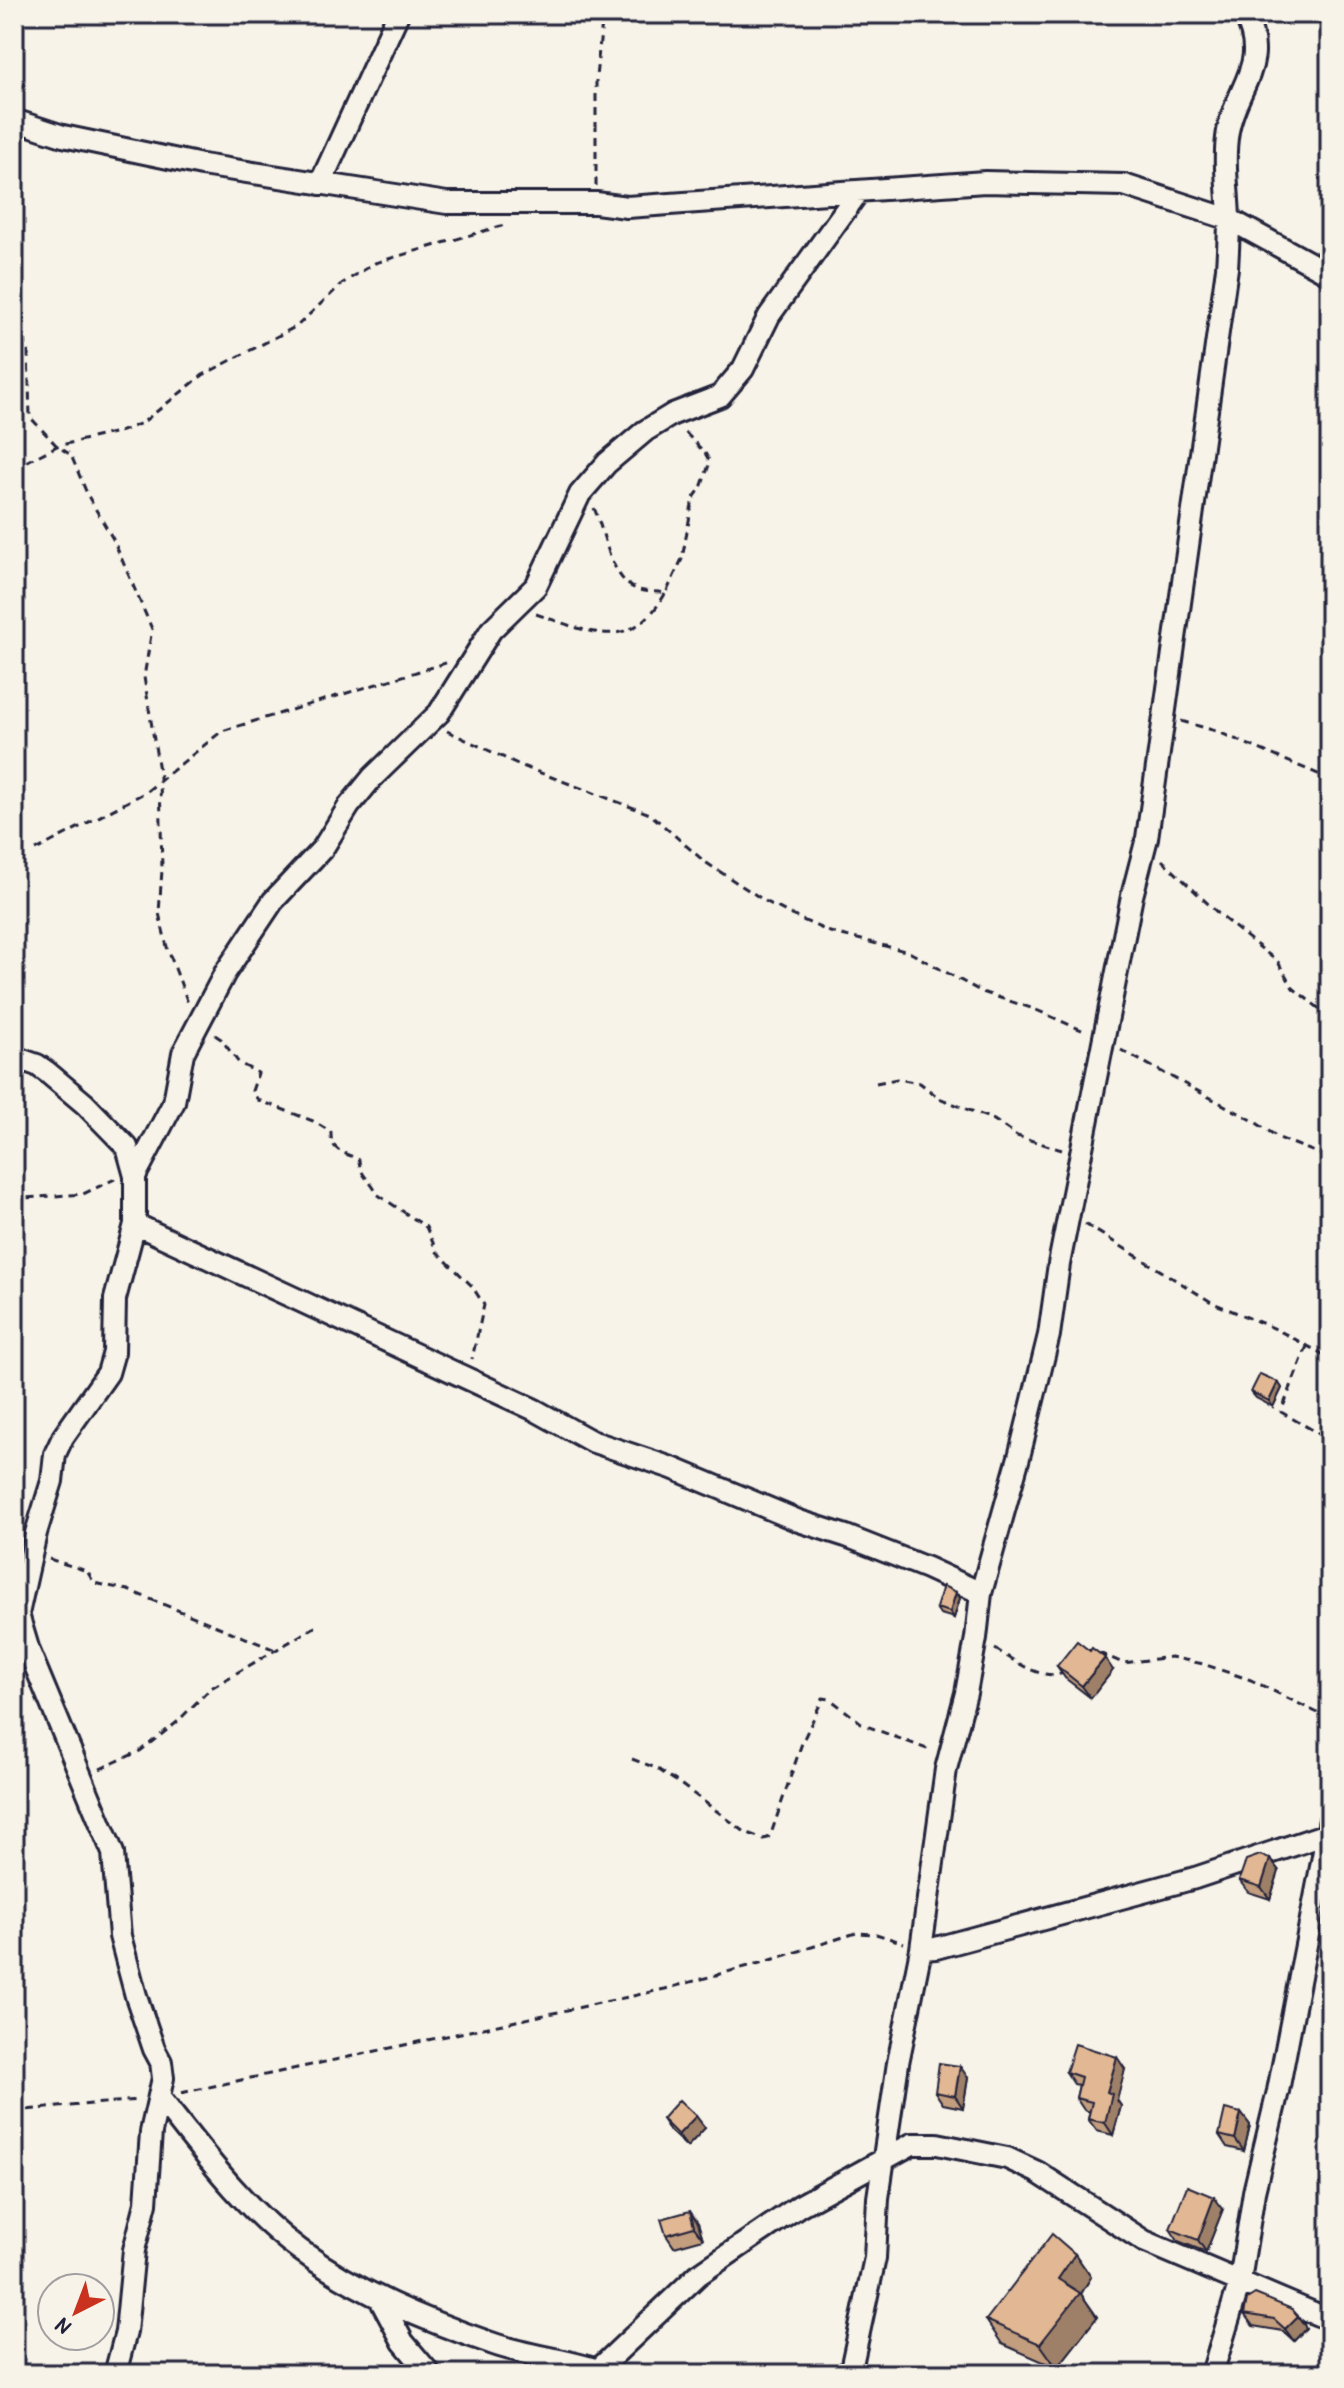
<svg xmlns="http://www.w3.org/2000/svg" width="1344" height="2388" font-family="'Patrick Hand',sans-serif">
<style>
.lines{fill:none;stroke-linecap:round;stroke-linejoin:round}
.minor-casing{stroke:#22223b;stroke-width:26}
.path{stroke:#22223b;stroke-width:3;stroke-dasharray:8 6;stroke-linecap:butt}
.minor{stroke:#f7f3e8;stroke-width:20}
.wall{fill:#c29d7e;stroke:#22223b;stroke-width:2}
.shaded-wall{fill:#9e8067;stroke:#22223b;stroke-width:2}
.building{fill:#e2b793;stroke:#22223b;stroke-width:2}
</style>
<rect width="100%" height="100%" fill="#f7f3e8"/>
<filter id="ink" filterUnits="userSpaceOnUse"><feTurbulence type="fractalNoise" baseFrequency=".0125" numOctaves="2"/><feDisplacementMap in="SourceGraphic" scale="16" xChannelSelector="R" yChannelSelector="G"/><feConvolveMatrix kernelMatrix="1 2 1 2 8 2 1 2 1" color-interpolation-filters="sRGB"/></filter>
<g filter="url(#ink)">
<g class="lines">
<defs>
<path id="minor" d="M14 120 63 136 202 165 447 203H596L627 207 985 182 1124 185 1229 219 1330 274
M320 184 398 14
M14 1057 37 1065 47 1072 85 1104 127 1147 135 1176
M135 1224 535 1410 591 1441 672 1468 799 1521 846 1536 927 1568 981 1593
M14 1601 29 1651 113 1853 120 1936 136 1996 154 2049 161 2062 163 2078 151 2132 146 2203 134 2250 126 2332 115 2374
M18 1614 36 1533 52 1481 55 1454 63 1437 108 1373 114 1352 115 1299 135 1224V1176L174 1102 183 1053 225 973 273 901 323 848 349 806 372 778 439 713 491 630 536 586 580 494 607 463 645 431 673 414 720 396 743 369 769 316 859 191
M921 1949 936 1948 1195 1878 1327 1834
M160 2098C202 2151 244 2209 300 2250 357 2292 424 2320 491 2343 529 2357 571 2359 609 2374
M380 2299 403 2342 430 2374
M598 2370 698 2275 799 2206 912 2144H937L1007 2158 1037 2172 1144 2241 1330 2320
M850 2374 875 2258 878 2198 898 2063 921 1949 946 1769 966 1693 976 1638 981 1593 1019 1457 1049 1335 1059 1264 1132 896 1147 838 1227 268C1228 252 1229 235 1229 218 1228 189 1223 160 1228 131 1236 86 1271 64 1244 14
M1212 2374 1240 2281 1254 2192 1278 2091 1330 1820"/>
</defs>
<use href="#minor" class="minor-casing"/>
<path class="path" d="M596 186V77L603 14
M14 311 28 351 30 417 57 446 71 455 88 496 113 539 152 629 144 677 160 777 162 870 159 913 167 947 188 1003
M14 468 57 446 122 431 142 423 203 375 297 326 343 283 375 263 508 224
M594 508C604 530 610 577 634 588 643 593 656 591 666 593L682 559 693 499 701 488 710 462 705 453 682 429
M536 614C590 632 630 654 665 594
M1181 721 1216 731 1330 779
M447 731 522 766 650 814 705 862 765 901 798 918 830 932 909 952 982 992 1034 1009 1086 1032
M36 850 146 792 222 731 449 662
M1162 860 1222 917 1278 962 1293 988 1330 1017
M215 1035 221 1039 239 1063 258 1073 252 1091 258 1100 313 1121 331 1132C330 1153 346 1152 359 1160 360 1177 371 1180 377 1194L426 1227 437 1252 472 1286 484 1305 472 1359
M1121 1050 1252 1120 1279 1138 1330 1158
M876 1083 897 1079 920 1083 939 1098 994 1120 1017 1136 1062 1150
M14 1195 25 1198 83 1194 115 1179
M1085 1224 1213 1303 1276 1329 1330 1358
M1307 1346 1281 1412 1330 1440
M14 1510 20 1520
M49 1559 87 1571 94 1583 128 1590 278 1651
M995 1649C1016 1661 1040 1681 1064 1673
M1086 1651 1092 1650 1123 1663 1171 1657 1203 1664 1251 1680 1330 1719
M14 1709 17 1677
M632 1759 656 1768 679 1783 745 1832 763 1839 768 1838 772 1831 802 1743 823 1698 830 1699 864 1725 932 1751
M100 1769 140 1751 176 1723 211 1688 320 1624
M181 2093 665 1989 771 1960 856 1933 876 1934 904 1943
M14 2111 138 2100"/>
<use href="#minor" class="minor"/>
</g>
<path class="wall" d="M1278 1382 1282 1388 1273 1407 1256 1398 1251 1392Z
M960 1598 954 1618 940 1614 936 1608Z
M1057 1666 1113 1670 1091 1698 1065 1678Z
M1270 1859 1279 1871 1270 1899 1248 1892 1239 1880Z
M1125 2069 1117 2100 1121 2106 1113 2135 1097 2131 1088 2119 1090 2112 1084 2110 1076 2098 1079 2085 1074 2084 1066 2072Z
M968 2078 963 2108 943 2104 935 2092Z
M1241 2113 1250 2125 1244 2151 1227 2147 1219 2135Z
M696 2116 705 2128 687 2147 670 2131 662 2119Z
M1223 2209 1206 2252 1178 2241 1170 2229Z
M698 2223 703 2239 674 2247 666 2235Z
M1075 2254 1091 2277 1081 2294 1097 2317 1057 2368 1002 2344 986 2320Z
M1244 2314 1298 2316 1306 2328 1294 2341 1283 2331 1253 2326Z"/>
<path class="shaded-wall" d="M1278 1382 1282 1388 1273 1407 1269 1401Z
M956 1592 960 1598 954 1618 950 1612Z
M1105 1658 1113 1670 1091 1698 1082 1686Z
M1270 1859 1279 1871 1270 1899 1261 1887Z
M1117 2057 1125 2069 1117 2100 1121 2106 1113 2135 1105 2123 1107 2092Z
M960 2066 968 2078 963 2108 955 2096Z
M1241 2113 1250 2125 1244 2151 1235 2139Z
M696 2116 705 2128 687 2147 678 2135Z
M1214 2197 1223 2209 1206 2252 1198 2240Z
M690 2211 698 2223 703 2239 694 2227Z
M1075 2254 1091 2277 1081 2294 1097 2317 1057 2368 1040 2344 1058 2279Z
M1298 2316 1306 2328 1294 2341 1285 2329Z"/>
<path class="building" d="M1260 1374 1278 1382 1269 1401 1251 1392Z
M943 1586 956 1592 950 1612 936 1608Z
M1077 1641 1090 1651 1092 1648 1105 1658 1082 1686 1057 1666Z
M1260 1855 1270 1859 1261 1887 1239 1880 1246 1860Z
M1075 2044 1117 2057 1107 2092 1112 2094 1105 2123 1088 2119 1092 2102 1076 2098 1081 2077 1066 2072Z
M939 2063 960 2066 955 2096 935 2092Z
M679 2100 696 2116 678 2135 662 2119Z
M1225 2109 1241 2113 1235 2139 1219 2135Z
M1187 2186 1214 2197 1198 2240 1170 2229Z
M690 2211 694 2227 666 2235 661 2219Z
M1052 2234 1075 2254 1058 2279 1080 2293 1040 2344 986 2320Z
M1255 2294 1292 2309 1298 2316 1285 2329 1274 2319 1244 2314 1247 2299Z"/>
</g>
<rect width="1344" height="2388" fill="none" stroke="#f7f3e8" stroke-width="48"/>
<rect x="24" y="24" width="1296" height="2340" fill="none" stroke="#22223b" stroke-width="3" filter="url(#ink)"/>
<g transform="translate(76 2312) rotate(222)"><circle r="38" fill="#f7f3e8" stroke="#a29fa3" stroke-width="2"/>
<path d="M0-6L14 30L0 20L-14 30Z" fill="#c8321e"/>
<text y="-12" font-size="22" font-weight="bold" text-anchor="middle" fill="#22223b">N</text>
</g>
</svg>
